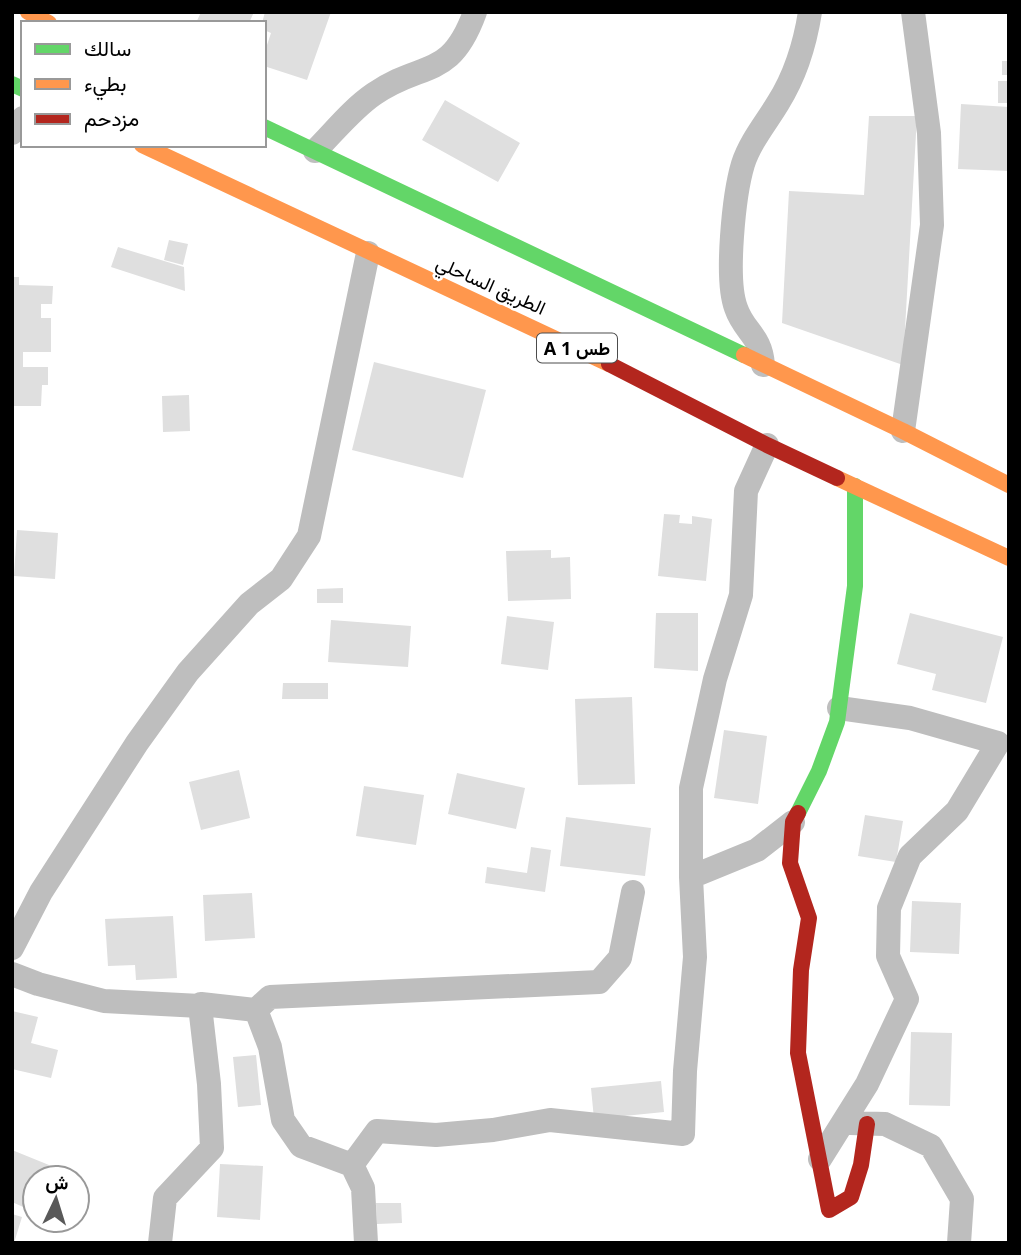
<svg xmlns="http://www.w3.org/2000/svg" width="1021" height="1255" font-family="'Noto Sans',Vazirmatn,sans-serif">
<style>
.building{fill:#dfdfdf}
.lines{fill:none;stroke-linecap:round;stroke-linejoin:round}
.street{stroke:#bebebe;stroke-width:24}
.fast{stroke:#63d668;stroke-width:16}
.slow{stroke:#ff974d;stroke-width:16}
.jam{stroke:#b3261e;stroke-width:16}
.labels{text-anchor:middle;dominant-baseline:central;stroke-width:5;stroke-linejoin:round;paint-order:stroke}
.shield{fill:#fff;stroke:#4c4c4c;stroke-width:2}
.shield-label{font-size:18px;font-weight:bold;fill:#000}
.street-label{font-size:19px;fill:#000;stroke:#fff}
</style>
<rect width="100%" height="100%" fill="#fff"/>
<path class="building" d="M201 12H254L249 23H196Z
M265 12H331L307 80 264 66V54L271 33 264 30V23H262Z
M1002 61H1009V75H1002Z
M998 81H1009V103H998Z
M445 100 520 143 498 182 422 140Z
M961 104 1009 107V171L958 169Z
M869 116H917L903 365 782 323 789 191 864 195Z
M169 240 188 244 183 265 164 260Z
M118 247 184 267 185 291 111 267Z
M12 277H19V285L53 286 52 304H41V318H51V352H23V367H48V385H42L41 406H12Z
M374 362 486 390 463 478 352 450Z
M189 395 190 431 163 432 162 396Z
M664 514 680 515 679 523 692 524V516L712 519 706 581 658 576Z
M17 530 58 533 55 579 14 576Z
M551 550V558L570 557 571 599 508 601 506 551Z
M343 588V603H317V589Z
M656 613H698V671L654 668Z
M910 613 1003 637 986 703 932 690 936 674 897 664Z
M507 616 554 622 548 670 501 664Z
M331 620 411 626 408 667 328 662Z
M283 683H328V699H282Z
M632 697 635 784 578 785 575 699Z
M724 730 767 736 758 804 714 798Z
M239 770 250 818 201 830 189 782Z
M457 773 525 788 516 829 448 814Z
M364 786 424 795 416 845 356 836Z
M865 815 903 821 896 862 858 856Z
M566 817 651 828 645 876 560 866Z
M531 847 551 850 545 892 485 883 487 867 527 873Z
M252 893 255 938 205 941 203 895Z
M912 901 961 903 959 954 910 952Z
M173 916 177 978 136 980 135 965 108 966 105 919Z
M12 1011 38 1017 31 1043 58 1050 51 1078 12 1069Z
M911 1032 952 1033 950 1106 909 1105Z
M256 1055 261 1105 238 1107 233 1057Z
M661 1081 664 1112 594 1119 591 1088Z
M12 1150 49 1165 44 1178H35V1199L30 1210 12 1202Z
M220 1164 263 1166 260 1220 217 1217Z
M376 1203H401L402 1223 377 1224Z
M12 1214 22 1217 14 1243H12Z"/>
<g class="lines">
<path class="street" d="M12 133 23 118
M315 151C334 132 352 109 374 94 423 60 450 81 475 12
M763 365C761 335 744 332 736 308 725 279 734 194 743 164 750 142 766 123 778 103 795 76 805 44 810 12
M903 431 932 225 929 133 913 12
M691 877V788L715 679 741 595 746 491 767 445
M12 948 41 892 137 743 188 672 249 604 281 579 309 536 368 253
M12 974 38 984 104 1001 200 1006 201 1004 256 1010 270 1047 283 1120 301 1146 352 1165 363 1188 366 1243
M256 1010 270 997 599 982 620 958 633 892
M850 1123 885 1124 931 1146 962 1199 959 1243
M820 1159 867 1084 907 999 888 956 889 908 910 856 957 811 998 743 910 718 839 708
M352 1165 377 1131 436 1135 493 1130 550 1120 683 1134 685 1071 695 957 691 877 757 850 793 822
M160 1243 165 1198 212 1148 209 1084 200 1006"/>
<path class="fast" d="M12 84 23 89
M264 127 744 355
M798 813 819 771 837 722 855 586V486"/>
<path class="slow" d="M28 12 49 23
M142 145 609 364
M744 355 903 431 1009 485
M837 478 1009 558"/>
<path class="jam" d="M609 364 767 445 837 478
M798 813 793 822 790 863 809 918 801 970 798 1053 829 1210 851 1197 861 1165 867 1124"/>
</g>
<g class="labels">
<rect class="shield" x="537" y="333.5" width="80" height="29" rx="5"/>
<g class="shield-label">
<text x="577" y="348">A 1 طس</text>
</g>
<g class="street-label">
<text transform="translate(491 285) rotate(24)">الطريق الساحلي</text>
</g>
</g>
<rect width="1021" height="1255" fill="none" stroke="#000000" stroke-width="28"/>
<rect x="21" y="21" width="245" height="126" fill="#ffffff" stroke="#999999" stroke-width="2"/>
<rect x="35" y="44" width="35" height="10" fill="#63d668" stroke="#999999" stroke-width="2"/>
<text x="84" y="56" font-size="21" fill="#000000">سالك</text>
<rect x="35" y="79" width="35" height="10" fill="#ff974d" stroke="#999999" stroke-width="2"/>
<text x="84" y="91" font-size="21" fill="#000000">بطيء</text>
<rect x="35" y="114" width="35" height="10" fill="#b3261e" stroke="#999999" stroke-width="2"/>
<text x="84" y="126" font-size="21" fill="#000000">مزدحم</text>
<g transform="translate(56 1199) rotate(4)"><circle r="33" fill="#ffffff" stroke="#999999" stroke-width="2"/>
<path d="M0-5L12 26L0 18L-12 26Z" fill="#595959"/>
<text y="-10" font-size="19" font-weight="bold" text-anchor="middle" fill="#000000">ش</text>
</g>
</svg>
